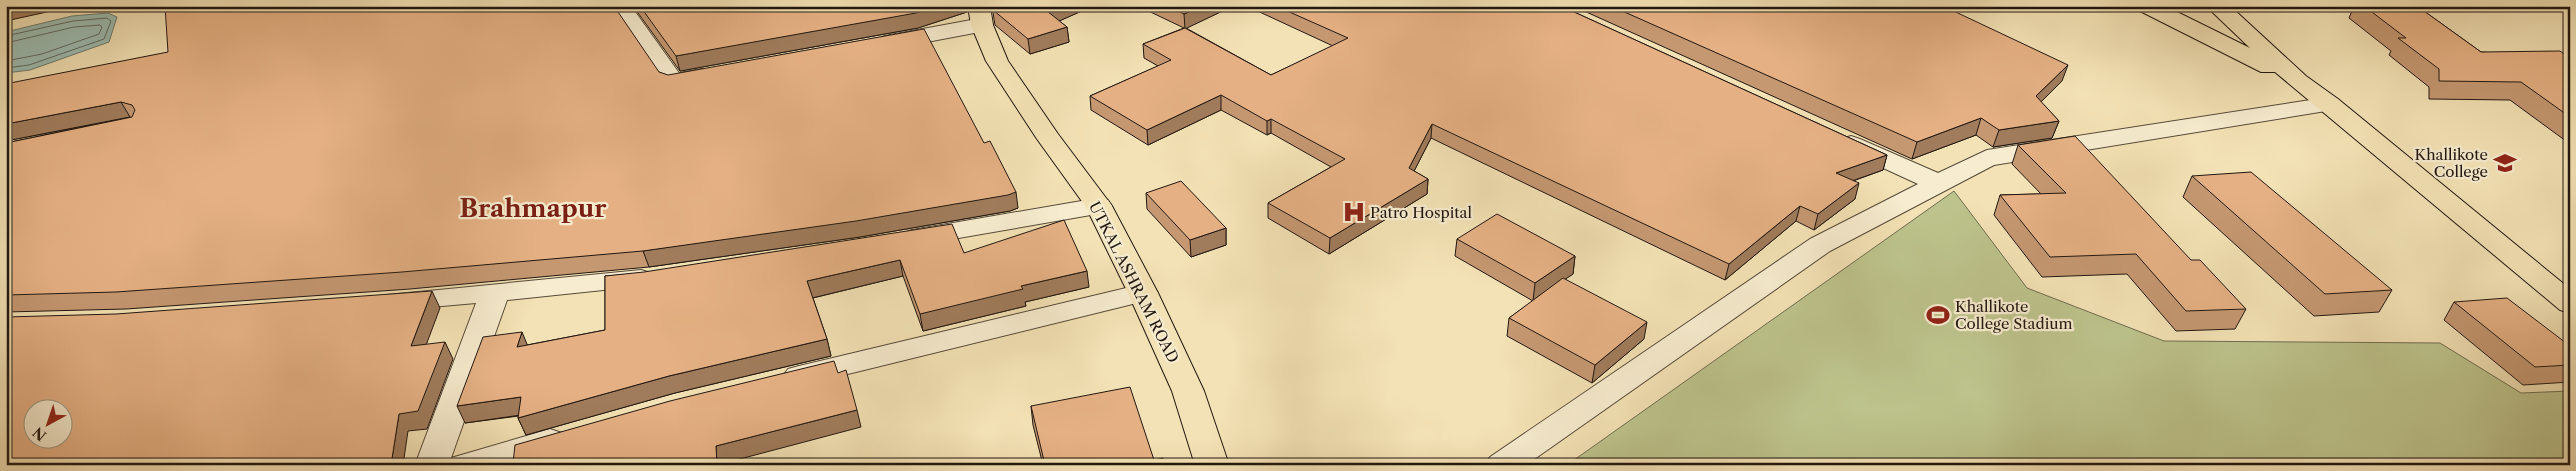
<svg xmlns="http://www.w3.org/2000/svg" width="2576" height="471" font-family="'Libre Caslon Text',serif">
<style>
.green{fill:#bdc38c;stroke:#6f6d4e}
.water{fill:#9cbdb3;stroke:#6b7b72}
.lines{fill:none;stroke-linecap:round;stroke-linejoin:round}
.shore{stroke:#5e6a62;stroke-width:1}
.minor-casing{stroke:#564a39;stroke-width:2}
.major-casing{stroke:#211710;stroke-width:2}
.minor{fill:#f7eccf;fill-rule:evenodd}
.major{fill:#f3e2b5;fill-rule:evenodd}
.wall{fill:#c59872;stroke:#211710}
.shaded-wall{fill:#a07c5c;stroke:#211710}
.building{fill:#e5b184;stroke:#211710;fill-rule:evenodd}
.labels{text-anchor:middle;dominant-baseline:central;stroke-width:4.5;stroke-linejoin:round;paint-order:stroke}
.poi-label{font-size:15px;fill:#211710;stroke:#f7eccf;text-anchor:start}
.street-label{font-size:15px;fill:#211710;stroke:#f7eccf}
.town-label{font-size:25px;font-weight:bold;fill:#7a1f14;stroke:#f7eccf}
</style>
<rect width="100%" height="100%" fill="#f3e2b5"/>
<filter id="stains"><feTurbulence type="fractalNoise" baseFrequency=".004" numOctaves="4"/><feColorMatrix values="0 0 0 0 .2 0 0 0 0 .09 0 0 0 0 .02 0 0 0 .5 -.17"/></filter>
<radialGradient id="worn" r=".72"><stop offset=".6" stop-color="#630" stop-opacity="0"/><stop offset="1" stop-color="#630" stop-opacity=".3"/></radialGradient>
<path class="green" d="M1954 191 2027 288 2164 341 2440 343 2521 393 2570 391V465H1567Z"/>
<path class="water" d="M108 13 117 17 109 42 30 70 6 73V32L72 16Z"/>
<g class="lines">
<path class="shore" d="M6 36 73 21 107 18 111 21 104 39 29 65 6 68
M6 43 74 27 100 25 102 27 99 34 42 54 6 61"/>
<defs>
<path id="minor" d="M609 6H631L679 73 702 69 710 71 714 76 710 81 673 88 665 86Z
M982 18 990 20 993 25 990 30 890 49 882 47 879 42 882 37 890 35Z
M2330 97 2338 99 2342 104 2338 109 1994 165 1830 251 1526 465H1485L1490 457 1810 239 1918 184 1842 149 1838 144 1842 139 1851 136 1860 139 1938 173 1987 150Z
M1099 198 1108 200 1112 206 1108 212 918 245 908 243 904 237 908 231 918 229Z
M641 270 651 273 655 279 651 285 507 300 451 458 550 429 562 433 566 441 562 449 507 465H415L476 303 397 310 387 307 382 301 387 295Z
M1143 284 1153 287 1158 293 1153 299 799 386 788 383 783 376 788 369 799 366Z"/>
<path id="major" d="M968 6H990L993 25 1008 61 1058 134 1112 206 1158 293 1204 391 1229 465H1195L1172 391 1128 293 1086 207 1037 139 986 61 971 25Z
M2137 6H2165L2250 48 2206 6H2230L2306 76 2338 99 2570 289V313L2560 310 2275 72H2261L2140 11Z"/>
</defs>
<use href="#minor" class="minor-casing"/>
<use href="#major" class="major-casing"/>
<use href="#minor" class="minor"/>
<use href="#major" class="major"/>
</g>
<path class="wall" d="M633 6H968L967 12 918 28 680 71Z
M992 6H1093L1059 21 1067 27 1069 42 1030 54 995 25Z
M1138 6H1233L1186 28 1271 75 1333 46 1251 8V6H1561L1887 155 1883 170 1853 181 1855 199 1814 230 1796 221 1725 280 1431 138 1414 171 1428 179 1427 194 1329 254 1268 218V203L1331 167 1271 133 1267 135 1221 110 1148 145 1091 110 1090 96 1158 66 1144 58 1143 44 1184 28Z
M1573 6H1959L1949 9 2062 81 2041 102 2059 121 2052 138 1993 147 1976 135 1912 159Z
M2354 6H2417L2481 52 2570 58V144L2510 100 2429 99V87L2389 55 2391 51 2349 18Z
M659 72 1018 208 1010 211 860 237 649 267 410 289 126 309 6 312V143L125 118 6 141V91Z
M2018 145 2191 260 2246 309 2235 329 2176 331 2127 274 2042 277 1994 215 2000 195 2041 194 2012 164Z
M2192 176 2392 290 2379 312 2314 316 2183 197Z
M1146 193 1226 228V245L1191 257 1147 209Z
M1457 239 1575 256 1573 274 1565 279 1644 339 1592 383 1507 336 1509 318 1533 301 1455 256Z
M964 253 1089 287 1025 302 1026 306 923 331 903 276 813 298 827 339 831 356 675 393 526 435 518 418 519 416 465 423 527 345 605 330V276Z
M2454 302 2570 365V382L2523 385 2444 320Z
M1031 406 1154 460 1165 465H1043L1033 425Z"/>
<path class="shaded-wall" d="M6 6H74L6 21Z
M938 6H968L967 12 918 28 680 71 676 56Z
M1059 6H1093L1048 26 1047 11Z
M1202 6H1233L1185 29 1184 14Z
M1928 6H1959L1925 16Z
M1067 27 1069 42 1030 54 1028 39Z
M2068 65 2062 81 2030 113 2036 96Z
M1221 95V110L1148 145 1147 130Z
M121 102 130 117 6 141V124Z
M1981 118 1976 135 1912 159 1917 142Z
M1271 119V133L1267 135V121Z
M2059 121 2052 138 1993 147 1999 130Z
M1432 124 1431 138 1408 183 1409 168Z
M1887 155 1883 170 1832 188 1836 173Z
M1428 179 1427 194 1329 254 1330 238Z
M1859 183 1855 199 1814 230 1818 214Z
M1016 192 1018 208 1010 211 860 237 649 267 643 251Z
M1800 206 1796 221 1725 280 1729 264Z
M1226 228V245L1191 257 1190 240Z
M1575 256 1573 274 1533 301 1535 283Z
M900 260 903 276 812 298 807 281Z
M1087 271 1089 287 1025 302 1026 306 923 331 920 314 1021 286Z
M432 291 440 308 419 364 411 346Z
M1647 322 1644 339 1592 383 1595 365Z
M522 332 529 349 517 347Z
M827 339 831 356 675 393 526 435 518 418 669 376Z
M445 342 453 359 427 429 408 431 403 465H391L399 414Z
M521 397 528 414 465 423 457 406Z
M857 410 861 427 721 464 722 465H717L716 446Z"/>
<path class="building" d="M165 6H614L659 72 668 75 924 29 984 143 990 141 1016 192 1008 195 856 221 643 251 402 272 116 292 6 295V143L132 117 135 110 132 105 121 102 6 124V91H7L10 83 168 52Z
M640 6H938L916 13 676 56Z
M992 6H1059L1047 11 1067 27 1028 39 993 10Z
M1168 6H1202L1184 14Z
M1276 6H1561L1887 155 1836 173 1859 183 1818 214 1800 206 1729 264 1432 124 1409 168 1428 179 1330 238 1268 203 1345 159 1271 119 1267 121 1221 95 1147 130 1090 96 1171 60 1143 44 1185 28 1271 75 1348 38Z
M1611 6H1943L2068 65 2036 96 2059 121 1999 130 1981 118 1917 142Z
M2364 6H2417L2481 52 2560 51 2570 58V117L2521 82 2439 81V69L2398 38H2406Z
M2075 136 2191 260H2200L2246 309 2186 311 2136 254 2050 257 2000 195 2066 193 2018 145Z
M2251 172 2392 290 2325 294 2192 176Z
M1181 181 1226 228 1190 240 1146 193Z
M1497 214 1575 256 1535 283 1457 239Z
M1064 220 1087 271 1021 286 1023 289 920 314 900 260 807 281 827 339 669 376 518 418 521 397 457 406 483 337 522 332 517 347 605 330V276L644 272 952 224 964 253Z
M1563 278 1647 322 1595 365 1509 318Z
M432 291 411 346 445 342 418 411 399 414 391 465H6V317L116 314ZM32 408H62V438H32Z
M2507 298 2570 346V365L2535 367 2454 302Z
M834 361 838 373 846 370 857 410 716 446 717 465H506L513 463 515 445 670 401Z
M1130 387 1154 460 1163 458 1165 465H1045L1031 406Z"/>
<defs>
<symbol id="university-bare" viewBox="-9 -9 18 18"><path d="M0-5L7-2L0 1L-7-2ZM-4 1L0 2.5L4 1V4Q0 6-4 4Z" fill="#8f2418" stroke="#f7eccf" stroke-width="2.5" paint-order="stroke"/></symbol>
<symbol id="hospital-bare" viewBox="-9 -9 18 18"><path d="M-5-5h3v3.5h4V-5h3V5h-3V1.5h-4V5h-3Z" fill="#8f2418" stroke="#f7eccf" stroke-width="2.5" paint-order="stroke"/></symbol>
<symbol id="stadium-bare" viewBox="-9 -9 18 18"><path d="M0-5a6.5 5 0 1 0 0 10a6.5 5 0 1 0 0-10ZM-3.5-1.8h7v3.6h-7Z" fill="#8f2418" stroke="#f7eccf" stroke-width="2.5" paint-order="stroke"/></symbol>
</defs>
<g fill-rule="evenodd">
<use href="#university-bare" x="2489" y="147" width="32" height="32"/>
<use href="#hospital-bare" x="1338" y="196" width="32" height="32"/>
<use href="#stadium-bare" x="1922" y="299" width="32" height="32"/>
</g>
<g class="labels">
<g class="poi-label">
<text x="2488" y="154" text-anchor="end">Khallikote<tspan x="2488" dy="17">College</tspan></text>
<text x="1370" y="212">Patro Hospital</text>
<text x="1955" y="306">Khallikote<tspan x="1955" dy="17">College Stadium</tspan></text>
</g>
<g class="street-label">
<text transform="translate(1134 282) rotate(63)">UTKAL ASHRAM ROAD</text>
</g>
<g class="town-label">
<text x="533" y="208">Brahmapur</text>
</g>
</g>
<rect width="2576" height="471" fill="none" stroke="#f3e2b5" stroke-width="25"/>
<rect x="8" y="8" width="2561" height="456" fill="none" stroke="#211710" stroke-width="2.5"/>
<rect x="12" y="12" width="2551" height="446" fill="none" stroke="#211710"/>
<g transform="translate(48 424) rotate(220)"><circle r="24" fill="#f7eccf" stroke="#a19783"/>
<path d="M0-4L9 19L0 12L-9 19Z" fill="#8f2418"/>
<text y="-8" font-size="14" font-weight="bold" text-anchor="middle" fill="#211710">N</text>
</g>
<rect width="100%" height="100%" filter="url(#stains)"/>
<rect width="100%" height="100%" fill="url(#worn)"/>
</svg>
